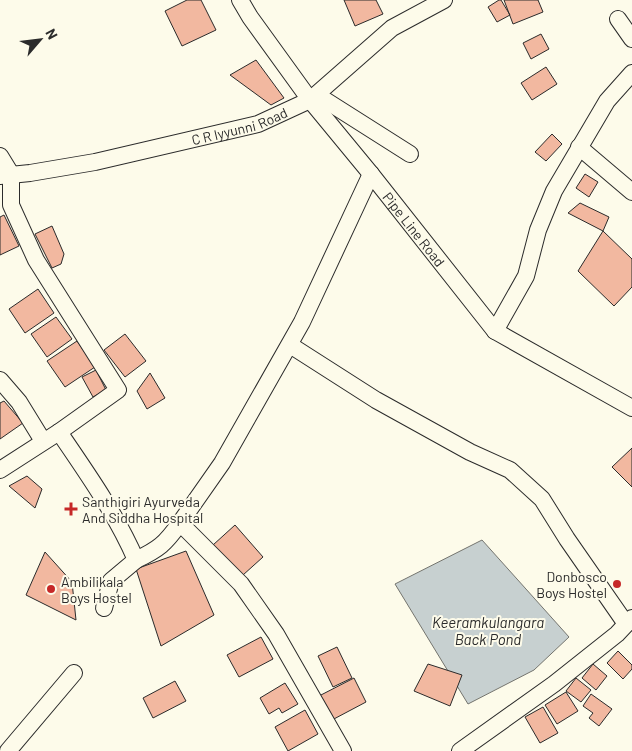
<svg xmlns="http://www.w3.org/2000/svg" width="632" height="751" font-family="Barlow,sans-serif">
<style>
.water{fill:#c7d0d0;stroke:#74746e}
.building{fill:#f2b8a0;stroke:#2b2b2b}
.lines{fill:none;stroke-linecap:round;stroke-linejoin:round}
.minor-casing{stroke:#2b2b2b;stroke-width:18}
.minor{stroke:#fdfbea;stroke-width:16}
.poi-dot{fill:#c62828;stroke:#fdfbea;stroke-width:2}
.labels{text-anchor:middle;dominant-baseline:central;stroke-width:4;stroke-linejoin:round;paint-order:stroke}
.street-label{font-size:14px;fill:#2b2b2b;stroke:#fdfbea}
.poi-label{font-size:14px;fill:#2b2b2b;stroke:#fdfbea;text-anchor:start}
.water-label{font-size:15px;font-style:italic;fill:#2b2b2b;stroke:#fdfbea}
</style>
<rect width="100%" height="100%" fill="#fdfbea"/>
<path class="water" d="M482 540 569 637 534 670 468 704 395 584Z"/>
<path class="building" d="M187 0H201L216 30 182 46 165 11Z
M344 0H376L383 14 355 26Z
M499 0H501L510 15 497 22 488 7Z
M504 0H538L543 12 513 24Z
M541 34 549 49 531 59 523 43Z
M256 60 284 98 271 105 230 75Z
M546 67 557 84 532 100 521 83Z
M552 134 562 144 546 161 535 152Z
M585 174 598 182 589 197 576 188Z
M580 203 609 217 603 231 568 213Z
M4 215 19 246 0 255V217Z
M52 226 64 254 61 264 52 268 35 234Z
M603 231 632 259V287L614 306 578 271Z
M38 289 54 313 25 333 9 309Z
M56 317 72 339 47 357 31 334Z
M125 334 146 361 125 377 104 350Z
M77 341 95 367 65 387 47 361Z
M96 370 106 390 93 397 82 377Z
M150 373 165 398 147 409 137 391Z
M4 401 23 423 0 439V403Z
M632 448V487L612 467Z
M27 476 42 489 35 508 9 486Z
M235 525 263 557 243 575 213 545Z
M186 551 214 615 161 646 136 569Z
M45 552 72 582 76 620 26 595Z
M261 637 273 659 239 677 227 655Z
M337 647 352 678 333 687 318 656Z
M618 651 632 665V669L623 679 607 663Z
M428 664 462 675 450 706 414 691Z
M593 664 607 676 596 690 582 678Z
M354 678 366 702 332 720 319 696Z
M576 678 591 690 581 702 566 691Z
M175 681 186 701 153 718 143 698Z
M285 683 298 704 282 713 279 708 269 714 260 698Z
M566 692 578 711 557 724 545 705Z
M591 694 612 709 599 726 589 718 593 713 583 706Z
M543 707 558 733 540 743 525 717Z
M305 710 318 734 288 751 275 727Z"/>
<g class="lines">
<defs>
<g id="minor">
<path id="s1" d="M240 0 250 17 310 100 371 174 495 331 632 408"/>
<path d="M618 19 632 39"/>
<path d="M317 95 410 154"/>
<path d="M579 147 632 192"/>
<path d="M0 156 11 174V205L36 260 118 390 59 432 0 470"/>
<path id="s2" d="M0 176 30 173 95 162 258 124 310 100 392 28 444 0"/>
<path d="M495 331 526 276 538 230 554 191 607 101 632 73"/>
<path d="M290 345 376 400 470 452 510 470 542 499 567 539 626 624"/>
<path d="M0 380 19 402 43 441"/>
<path d="M59 432C87 473 116 514 136 560 159 549 165 544 180 523"/>
<path d="M104 608 111 581 136 560"/>
<path d="M8 751 74 673"/>
<path d="M343 751 276 634 241 584 180 523 222 463 302 322 371 174"/>
<path d="M460 751 554 684 617 634 632 618"/>
</g>
</defs>
<use href="#minor" class="minor-casing"/>
<use href="#minor" class="minor"/>
</g>
<g class="poi-dot">
<path d="M68.5 501.5h5v5h5v5h-5v5h-5v-5h-5v-5h5z"/>
<circle cx="617" cy="584" r="5"/>
<circle cx="51" cy="589" r="5"/>
</g>
<g class="labels">
<g class="street-label">
<text stroke="none"><textPath href="#s2" startOffset="245">C R Iyyunni Road</textPath></text>
<text stroke="none"><textPath href="#s1" startOffset="288">Pipe Line Road</textPath></text>
</g>
<g class="poi-label">
<text x="82" y="501">Santhigiri Ayurveda<tspan x="82" dy="16">And Siddha Hospital</tspan></text>
<text x="607" y="576" text-anchor="end">Donbosco<tspan x="607" dy="16">Boys Hostel</tspan></text>
<text x="61" y="581">Ambilikala<tspan x="61" dy="16">Boys Hostel</tspan></text>
</g>
<g class="water-label">
<text x="488" y="622">Keeramkulangara<tspan x="488" dy="17">Back Pond</tspan></text>
</g>
</g>
<g transform="translate(40 40) rotate(62)" stroke="#fdfbea" stroke-width="4" paint-order="stroke">
<path d="M0-4L9 19L0 12L-9 19Z" fill="#2b2b2b"/>
<text y="-8" font-size="14" font-weight="bold" text-anchor="middle" fill="#2b2b2b">N</text>
</g>
</svg>
